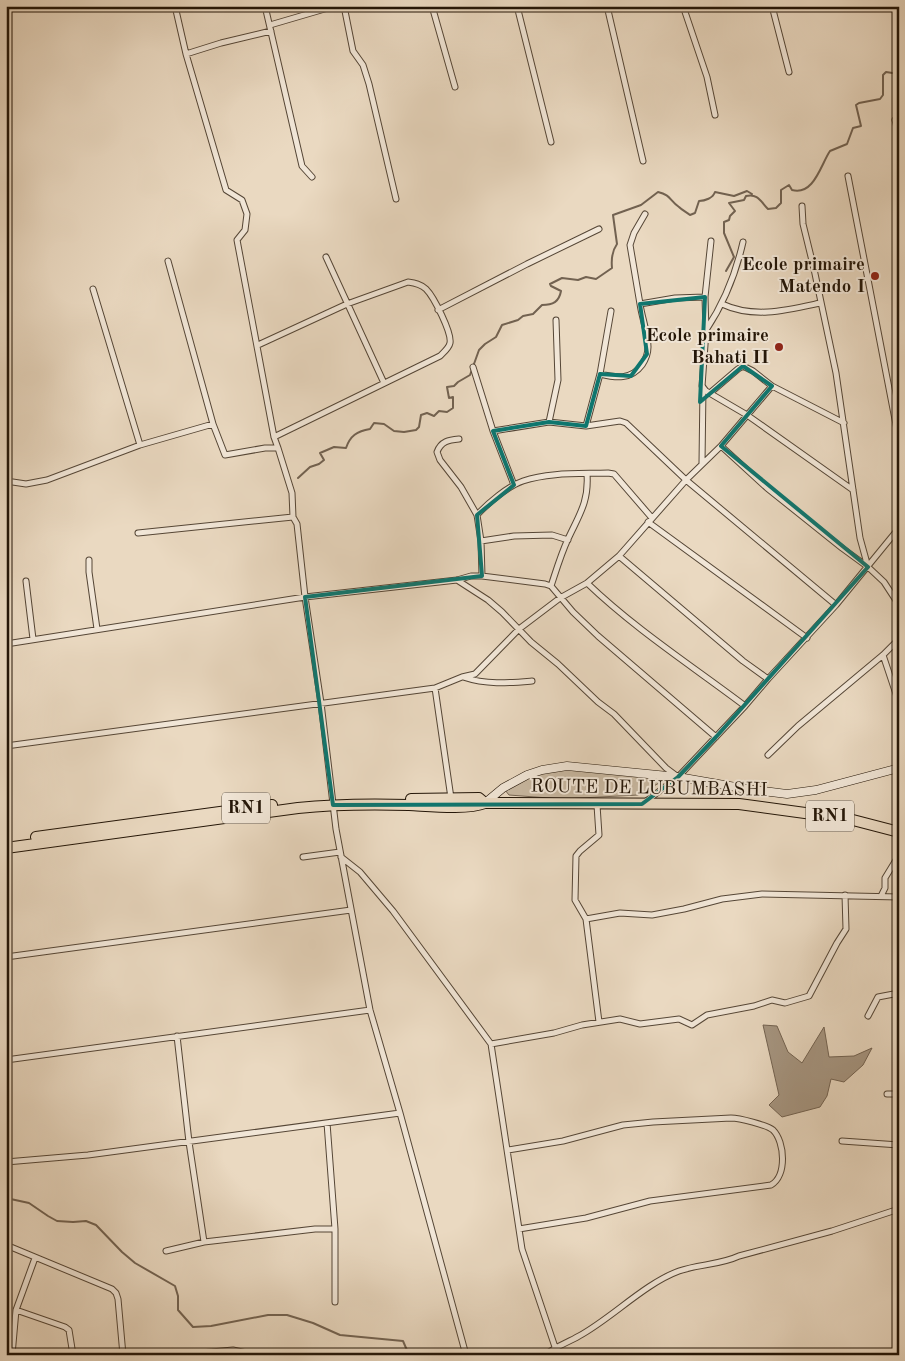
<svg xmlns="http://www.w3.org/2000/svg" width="905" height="1361" font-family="'Old Standard TT',serif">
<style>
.green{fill:#c8b8a1;stroke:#766654}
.water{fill:#a69682;stroke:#726251}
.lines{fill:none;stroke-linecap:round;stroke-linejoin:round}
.stream{stroke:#726251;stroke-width:2}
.street-casing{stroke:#554636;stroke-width:7}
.secondary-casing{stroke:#231507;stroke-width:9}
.highway-casing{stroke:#231507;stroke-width:12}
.street{stroke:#f1e6d7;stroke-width:5}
.secondary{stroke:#f1e6d7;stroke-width:8}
.highway{stroke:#ead9c1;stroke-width:10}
.marked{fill:none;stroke:#0f766e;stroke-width:4;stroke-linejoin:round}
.poi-dot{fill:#8f2418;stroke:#f1e6d7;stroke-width:2}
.labels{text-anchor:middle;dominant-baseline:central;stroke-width:4;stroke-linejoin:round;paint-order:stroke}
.shield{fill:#f1e6d7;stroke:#615445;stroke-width:1}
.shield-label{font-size:18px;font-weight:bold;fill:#231507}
.poi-label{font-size:19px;font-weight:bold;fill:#231507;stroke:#f1e6d7;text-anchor:end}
.street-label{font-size:19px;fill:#231507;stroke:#f1e6d7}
</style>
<rect width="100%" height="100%" fill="#ead9c1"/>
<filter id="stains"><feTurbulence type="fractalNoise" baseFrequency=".004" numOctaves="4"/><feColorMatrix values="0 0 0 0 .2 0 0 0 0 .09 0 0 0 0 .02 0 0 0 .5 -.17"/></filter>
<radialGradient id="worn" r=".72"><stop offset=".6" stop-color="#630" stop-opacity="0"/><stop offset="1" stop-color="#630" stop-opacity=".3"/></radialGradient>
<path class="green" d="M568 767 666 779 638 795 562 799 509 795 505 790 530 775Z"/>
<path class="water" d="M763 1025 777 1026 788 1052 802 1063 824 1027 829 1057 854 1056 872 1048 863 1065 844 1082 831 1079 827 1096 820 1107 782 1117 769 1105 779 1095Z"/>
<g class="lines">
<path class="stream" d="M726 271 734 257 724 233V222L729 220 730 216 735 211 729 203 744 200 746 196C758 193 761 202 768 209L776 208 781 203V190L789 185 792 190C814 196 821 164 830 151L847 144 853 128 861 126 856 105 859 103 880 99 883 95V75L886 72 899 74
M298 478 310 467 319 464 324 460 320 453 334 447 346 448C350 436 357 431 370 429L374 423 384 424 394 431 404 432 416 430 419 427 421 415 427 413 434 416 439 411 447 412 453 408V397L449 398 447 387 454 386 458 382 470 375 479 350 485 344 496 337 502 325 518 320 523 316 533 314 542 305C553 305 559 302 561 291L551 286 550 284 562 278 578 280 586 277 596 279 612 268C611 258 612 251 617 244L613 215 641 205 658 192C671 195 669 200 679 207 682 210 686 212 690 215L695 213 699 201C705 201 713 198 715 192L734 196 747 191 752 194
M6 1198 29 1203 48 1216 57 1221 73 1222 86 1221 96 1225 122 1252 135 1263 175 1286 178 1296V1310L193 1327 211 1326 268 1315H287L313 1323 340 1335 403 1341 409 1355"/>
<defs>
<path id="street" d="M175 6 186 54 226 190 242 200 247 214 245 230 237 240 274 437 278 448
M265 6 302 166 312 177
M344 6 353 51 363 65 369 84 396 199
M432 6 455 87
M517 6 551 142
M607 6 643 161
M683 6 707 77 715 115
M772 6 789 72
M270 25 328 8 341 6
M186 54 221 43 271 31
M895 120 899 135
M848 176 899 440
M802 206 803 224 814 269 836 373 860 538 868 567
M645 214 634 233 630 245 640 304 675 298 705 297
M711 241 705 297 706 331 702 386 706 391 747 415 853 490
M326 257 384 383
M168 261 213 424
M93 289 140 445
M722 304C754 319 788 310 820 303
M438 310 527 264 599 229
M706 330C724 303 736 273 743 242
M258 345 347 304 408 282C415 283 421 284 426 289 434 297 452 333 450 343 449 348 444 352 440 356L274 437
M473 367 493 431 514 485
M600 374C616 378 631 380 642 365 646 359 648 353 648 347 648 333 642 318 640 304
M710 393 738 369 743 366 753 371 772 386 844 423
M549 422 558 380 556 320
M586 426 600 374 611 311
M493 431 549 422 586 426 620 421 626 423 686 480 836 605
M459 439C449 440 441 441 437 452L440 460 461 487 477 515
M721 446 767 488 842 548 868 567 884 582 899 605
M702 463 703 387
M6 481 26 484 47 480 140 445 213 424 225 455 265 448H278L292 493 293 517 297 524 305 597 321 703 336 829 370 1010 400 1113 466 1355
M648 522 807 638
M138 533 293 517
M481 541 477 515C487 504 508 486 523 481 549 472 580 474 608 473L614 474 652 518
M619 556 743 661 768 679
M89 560V572L97 629
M482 576 481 541 514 536 552 535 568 540
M457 580 488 600 502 612 531 642 558 664 598 702 614 714 666 768 678 777
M26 581 33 639
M587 583C635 629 692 666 745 706
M551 586C556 571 561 554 568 539 579 515 589 502 587 474
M6 644 305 597 457 580 471 576H482L545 584 551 586 573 612 598 636 716 737
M883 655 899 703
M463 677C487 685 508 683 532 681
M435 688 451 798
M6 746 435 688 462 677 475 674 519 629 560 598 587 583 619 556 686 480 721 446 772 386
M768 755 798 726 883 655 899 639
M645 802 678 777 745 706 768 679 836 605 899 528
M597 805 599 835 580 851 576 856 575 900 586 919 620 913 652 915 684 909 722 899 762 894 899 897
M303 857 340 852
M341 857 360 872 393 911 491 1044 522 1249 555 1347
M881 896 885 888V878L899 855
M586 919 599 1022
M6 957 351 910
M868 1016 878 997 899 993
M177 1036 189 1142 204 1242
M491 1044 554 1033 582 1025 620 1019 640 1024 679 1019 692 1025 707 1015 754 1006 772 1000 785 1003 809 996 837 943 846 929 845 895
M6 1060 370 1010
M887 1094H899
M327 1123 335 1229V1302
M842 1141 899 1145
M508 1150 563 1141 623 1125 653 1122 731 1118C739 1118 767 1125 773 1130 785 1142 787 1176 771 1185L650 1201 586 1218 519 1229
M6 1162 88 1155 400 1113
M6 1245 112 1289 116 1293 118 1299 123 1355
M166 1251 204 1242 315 1229H335
M16 1310 65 1327 69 1330 73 1355
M12 1355 16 1310 35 1258
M101 1355 122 1352
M179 1355 233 1350 256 1355
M545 1355C556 1346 567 1343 579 1336 612 1318 644 1284 679 1271 699 1264 720 1265 739 1256L832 1231 899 1209"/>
<path id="secondary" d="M485 803 503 788 527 775 542 770 567 766 678 777 747 789 787 794 816 790 899 768"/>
<path id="highway" d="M411 799 479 798 485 803
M36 837 272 805
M6 848 298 808C336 804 372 804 409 805 430 806 467 810 485 803L739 804 849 819 899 832"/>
</defs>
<use href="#street" class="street-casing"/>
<use href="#secondary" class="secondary-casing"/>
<use href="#highway" class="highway-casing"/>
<use href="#street" class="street"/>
<use href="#secondary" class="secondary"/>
<use href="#highway" class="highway"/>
</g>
<path class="marked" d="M705 297 700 402 743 366 772 386 721 446 868 567 716 737 678 777 642 804 333 805 305 597 482 576 477 515 514 485 493 431 549 422 586 426 600 374 631 376 647 354 640 304Z"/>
<g class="poi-dot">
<circle cx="875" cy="276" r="5"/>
<circle cx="779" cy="347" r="5"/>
</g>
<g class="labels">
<g class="shield">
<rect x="222" y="792.5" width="48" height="31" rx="4"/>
<rect x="806" y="800.5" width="48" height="31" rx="4"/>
</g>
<g class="shield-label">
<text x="246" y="808">RN1</text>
<text x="830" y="816">RN1</text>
</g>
<g class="poi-label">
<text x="865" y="265">Ecole primaire<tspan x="865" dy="22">Matendo I</tspan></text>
<text x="769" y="336">Ecole primaire<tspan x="769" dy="22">Bahati II</tspan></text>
</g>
<g class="street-label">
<text transform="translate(649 789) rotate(1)">ROUTE DE LUBUMBASHI</text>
</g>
</g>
<rect width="905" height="1361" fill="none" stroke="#ead9c1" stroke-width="25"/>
<rect x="8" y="8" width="890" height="1346" fill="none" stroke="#231507" stroke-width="2.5"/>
<rect x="12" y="12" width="880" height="1336" fill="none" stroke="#231507"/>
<rect width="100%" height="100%" filter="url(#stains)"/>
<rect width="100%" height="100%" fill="url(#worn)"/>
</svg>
